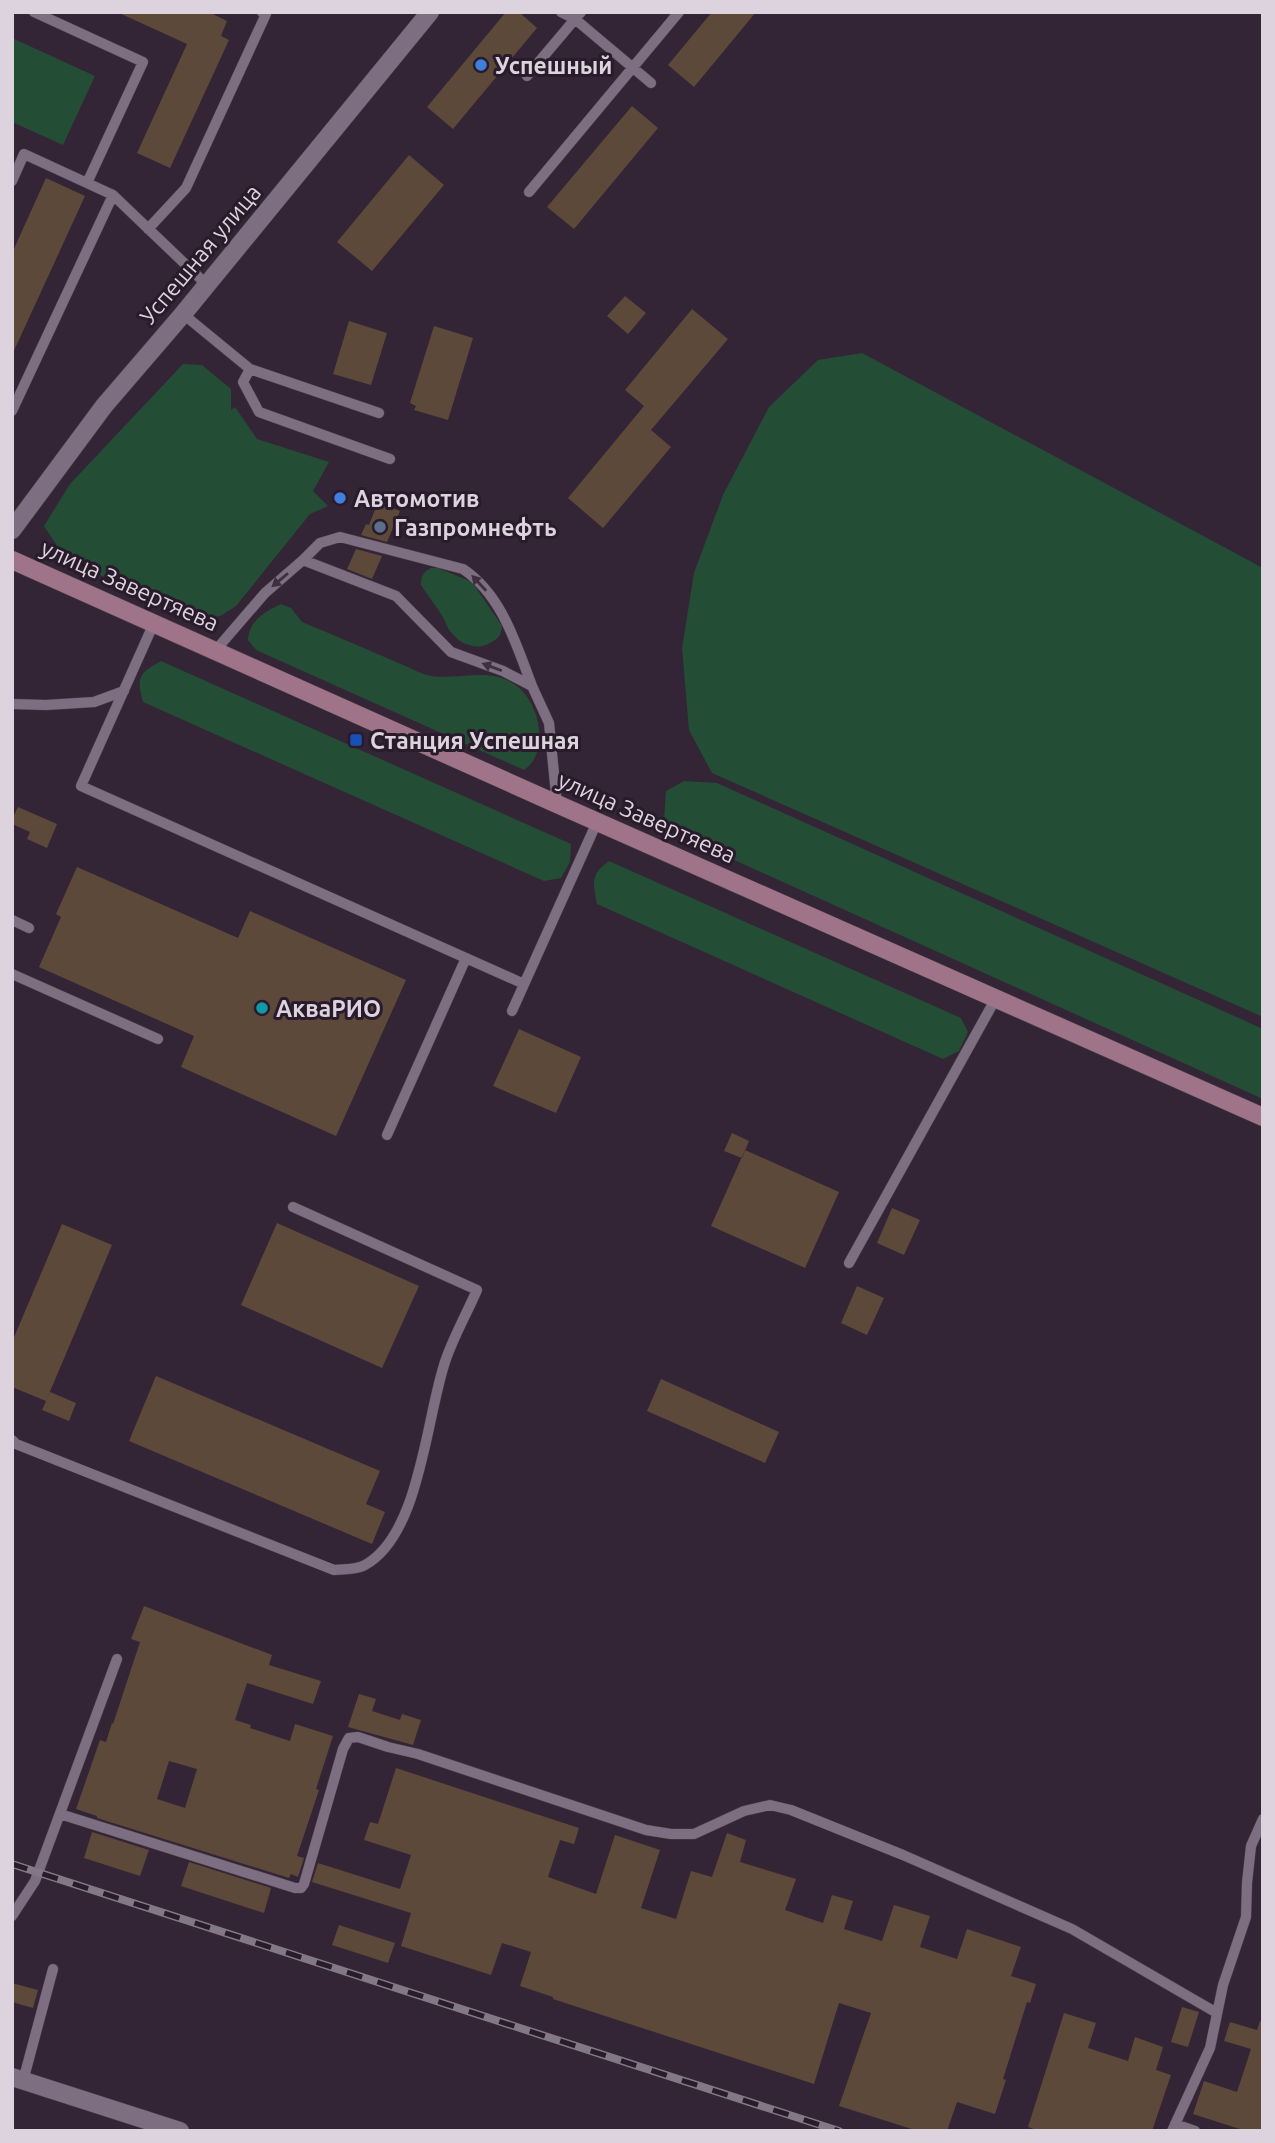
<svg xmlns="http://www.w3.org/2000/svg" width="1275" height="2143" font-family="Ubuntu,sans-serif">
<style>
.green{fill:#244d36}
.building{fill:#5c493a;fill-rule:evenodd}
.lines{fill:none;stroke-linecap:round;stroke-linejoin:round}
.service-casing{stroke:#4c414e;stroke-width:11}
.minor-casing{stroke:#4c414e;stroke-width:19}
.tertiary-casing{stroke:#4c414e;stroke-width:19}
.secondary-casing{stroke:#4c414e;stroke-width:19}
.service{stroke:#7e6e81;stroke-width:10}
.minor{stroke:#7e6e81;stroke-width:18}
.tertiary{stroke:#7e6e81;stroke-width:18}
.secondary{stroke:#a07488;stroke-width:18}
.rail-casing{stroke:#837885;stroke-width:8}
.rail{stroke:#291b2b;stroke-width:5;stroke-dasharray:16;stroke-linecap:butt}
.oneway{fill:#3e3040}
.shop-dot{fill:#3f7fe0;stroke:#291b2b;stroke-width:2.5}
.service-dot{fill:#5c6f8a;stroke:#291b2b;stroke-width:2.5}
.transit-dot{fill:#1a4fb4;stroke:#291b2b;stroke-width:2.5}
.culture-dot{fill:#0f9aa8;stroke:#291b2b;stroke-width:2.5}
.labels{text-anchor:middle;dominant-baseline:central;stroke-width:6;stroke-linejoin:round;paint-order:stroke}
.poi-label{font-size:23px;font-weight:bold;fill:#dcd3de;stroke:#291b2b;text-anchor:start}
.street-label{font-size:23px;fill:#dcd3de;stroke:#291b2b}
</style>
<rect width="100%" height="100%" fill="#332535"/>
<path class="green" d="M12 38 95 76 63 145 12 122Z
M862 353 1263 568V1017L712 773 689 730 682 648 694 573 723 495 769 407 818 360Z
M183 364 202 365 231 389V410L235 407 257 439 329 462 313 491 328 506 310 514 236 606 222 615 198 623 65 558 44 526 70 484Z
M431 568H438L472 582 502 626C501 636 498 639 490 643 477 651 459 644 451 632 447 628 446 622 443 617 436 606 428 596 421 585 421 576 423 572 431 568Z
M281 604 291 608 302 622C333 635 365 648 396 662 407 666 420 674 431 676 458 680 486 668 511 682 539 697 552 751 524 770L256 650 248 640C249 621 264 612 281 604Z
M161 661 571 844 570 862 561 878 544 881 143 702C136 677 139 673 161 661Z
M684 781 717 783 1263 1029V1099L721 854 664 820 666 791Z
M609 861 961 1018 968 1032 959 1051 943 1059 597 904C593 883 590 874 609 861Z"/>
<path class="building" d="M117 12H209L227 21 221 36 229 40 170 168 137 153 187 44Z
M506 12H519L537 28 453 129 427 107Z
M712 12H756L694 87 668 65Z
M632 106 658 128 574 229 547 207Z
M409 155 444 185 372 271 337 242Z
M46 178 85 196 12 355V253Z
M625 296 646 313 628 334 607 316Z
M692 309 728 339 651 430 671 447 603 528 568 498 644 406 625 390Z
M349 321 387 333 371 385 333 374Z
M434 326 473 338 448 420 414 410 416 406 410 403Z
M378 502 400 511 387 542 361 535 366 524 369 525Z
M356 549 382 556 372 579 347 569Z
M18 807 57 824 47 848 27 839 30 832 12 824V819Z
M77 867 238 938 250 911 406 980 336 1136 181 1067 194 1036 39 967 61 917 56 914Z
M519 1029 581 1057 556 1113 493 1086Z
M732 1133 749 1141 742 1158 724 1151Z
M745 1150 839 1192 805 1268 711 1226Z
M892 1208 920 1220 904 1255 877 1243Z
M277 1223 419 1286 382 1368 241 1305Z
M62 1224 112 1245 46 1401 12 1387V1342Z
M857 1286 884 1298 867 1335 841 1323Z
M156 1376 380 1471 366 1504 385 1512 372 1544 129 1441Z
M661 1379 779 1432 765 1463 647 1411Z
M50 1392 76 1403 69 1421 42 1410Z
M144 1606 272 1655 269 1665 321 1681 313 1704 247 1683 235 1720 251 1725 250 1728 290 1741 295 1724 333 1736 316 1789 319 1790 297 1856 304 1858 298 1877 291 1874 289 1878 97 1818V1816L76 1809 100 1740 106 1742 112 1723 113 1724 140 1642 131 1639ZM169 1761 197 1769 185 1808 157 1799Z
M359 1694 376 1699 372 1711 400 1720 402 1714 421 1720 413 1745 348 1727Z
M396 1768 579 1828 574 1844 560 1840 548 1877 596 1894 615 1835 660 1850 641 1908 676 1919 691 1871 712 1877 727 1833 746 1840 740 1862 796 1879 785 1910 823 1923 832 1895 853 1901 844 1929 882 1941 894 1905 930 1916 920 1947 957 1959 967 1929 1021 1947 1011 1976 1036 1984 1030 2003 1027 2002 1003 2079 1006 2080 995 2114 957 2102 947 2131H918L839 2106 871 2013 839 2003 814 2084 553 1999V1997L520 1986 531 1952 502 1943 491 1975 401 1946 411 1913 312 1882 318 1863 400 1889 411 1855 364 1840 370 1822 378 1824Z
M92 1832 149 1850 140 1876 84 1858Z
M189 1862 271 1888 264 1913 181 1886Z
M339 1925 395 1943 388 1963 332 1945Z
M12 1983 38 1990 33 2008 12 2002Z
M1182 2007 1199 2012 1188 2047 1171 2042Z
M1064 2013 1096 2023 1088 2048 1128 2061 1135 2037 1163 2047 1156 2070 1171 2075 1152 2131H1039L1028 2127Z
M1260 2021 1263 2022V2131H1246L1193 2114 1204 2081 1237 2092 1251 2049 1224 2041 1230 2022 1257 2030Z"/>
<g class="lines">
<defs>
<path id="service" d="M34 12 143 62 87 183
M561 12 575 19 651 83
M527 76 581 12
M12 181 24 154 113 195 12 411
M529 192 679 12
M113 195 207 285
M148 229 186 188 266 14 262 12
M183 314 250 369 379 413
M250 369 243 382 259 412 390 459
M303 560 320 543 340 537 463 569C502 595 516 644 532 686
M154 623 81 786 524 984
M215 651 265 593 303 560 396 596 451 652 503 671 532 686 549 723 557 804
M12 704 46 705 94 702 124 691
M12 920 29 928
M12 974 158 1039
M512 1011 597 822
M387 1135 466 958
M849 1263 996 998
M12 1440 16 1444 334 1570C343 1569 357 1570 365 1565 421 1534 426 1415 446 1359 454 1336 467 1313 477 1290L293 1207
M60 1814 295 1888H301L304 1884 343 1749 349 1738 358 1737 388 1747 418 1754 646 1830 671 1834H694L744 1811 770 1805 791 1810 903 1855 1072 1929 1217 2013
M12 1916 35 1881 117 1659
M23 2081 53 1969
M1175 2124 1195 2131
M1172 2131 1210 2048 1223 1985 1246 1917 1247 1883 1251 1846 1263 1819"/>
<path id="minor" d="M12 530 104 406 183 314 430 12"/>
<path id="tertiary" d="M12 2077 180 2131"/>
<path id="secondary" d="M12 560 557 804 1263 1117"/>
</defs>
<use href="#service" class="service-casing"/>
<use href="#minor" class="minor-casing"/>
<use href="#tertiary" class="tertiary-casing"/>
<use href="#secondary" class="secondary-casing"/>
<use href="#service" class="service"/>
<use href="#minor" class="minor"/>
<use href="#tertiary" class="tertiary"/>
<use href="#secondary" class="secondary"/>
<defs>
<path id="rail" d="M12 1864 839 2131"/>
</defs>
<use href="#rail" class="rail-casing"/>
<use href="#rail" class="rail"/>
</g>
<defs><path id="oneway-solid" d="M-6-.8H1V-3.2L6.5 0L1 3.2V.8H-6Z" transform="scale(1.75)"/></defs>
<g class="oneway">
<use href="#oneway-solid" transform="translate(280 580) rotate(140)"/>
<use href="#oneway-solid" transform="translate(479 583) rotate(-133)"/>
<use href="#oneway-solid" transform="translate(492 667) rotate(-159)"/>
</g>
<g class="shop-dot">
<circle cx="481" cy="65" r="7"/>
<circle cx="340" cy="498" r="7"/>
</g>
<circle class="service-dot" cx="380" cy="527" r="7"/>
<rect class="transit-dot" x="349" y="733" width="14" height="14" rx="3.5"/>
<circle class="culture-dot" cx="262" cy="1008" r="7"/>
<g class="labels">
<g class="poi-label">
<text x="495" y="65">Успешный</text>
<text x="354" y="498">Автомотив</text>
<text x="394" y="527">Газпромнефть</text>
<text x="370" y="740">Станция Успешная</text>
<text x="276" y="1008">АкваРИО</text>
</g>
<g class="street-label">
<text transform="translate(200 254) rotate(-50)">Успешная улица</text>
<text transform="translate(130 585) rotate(24)">улица Завертяева</text>
<text transform="translate(647 817) rotate(24)">улица Завертяева</text>
</g>
</g>
<rect width="1275" height="2143" fill="none" stroke="#dcd3de" stroke-width="28"/>
</svg>
